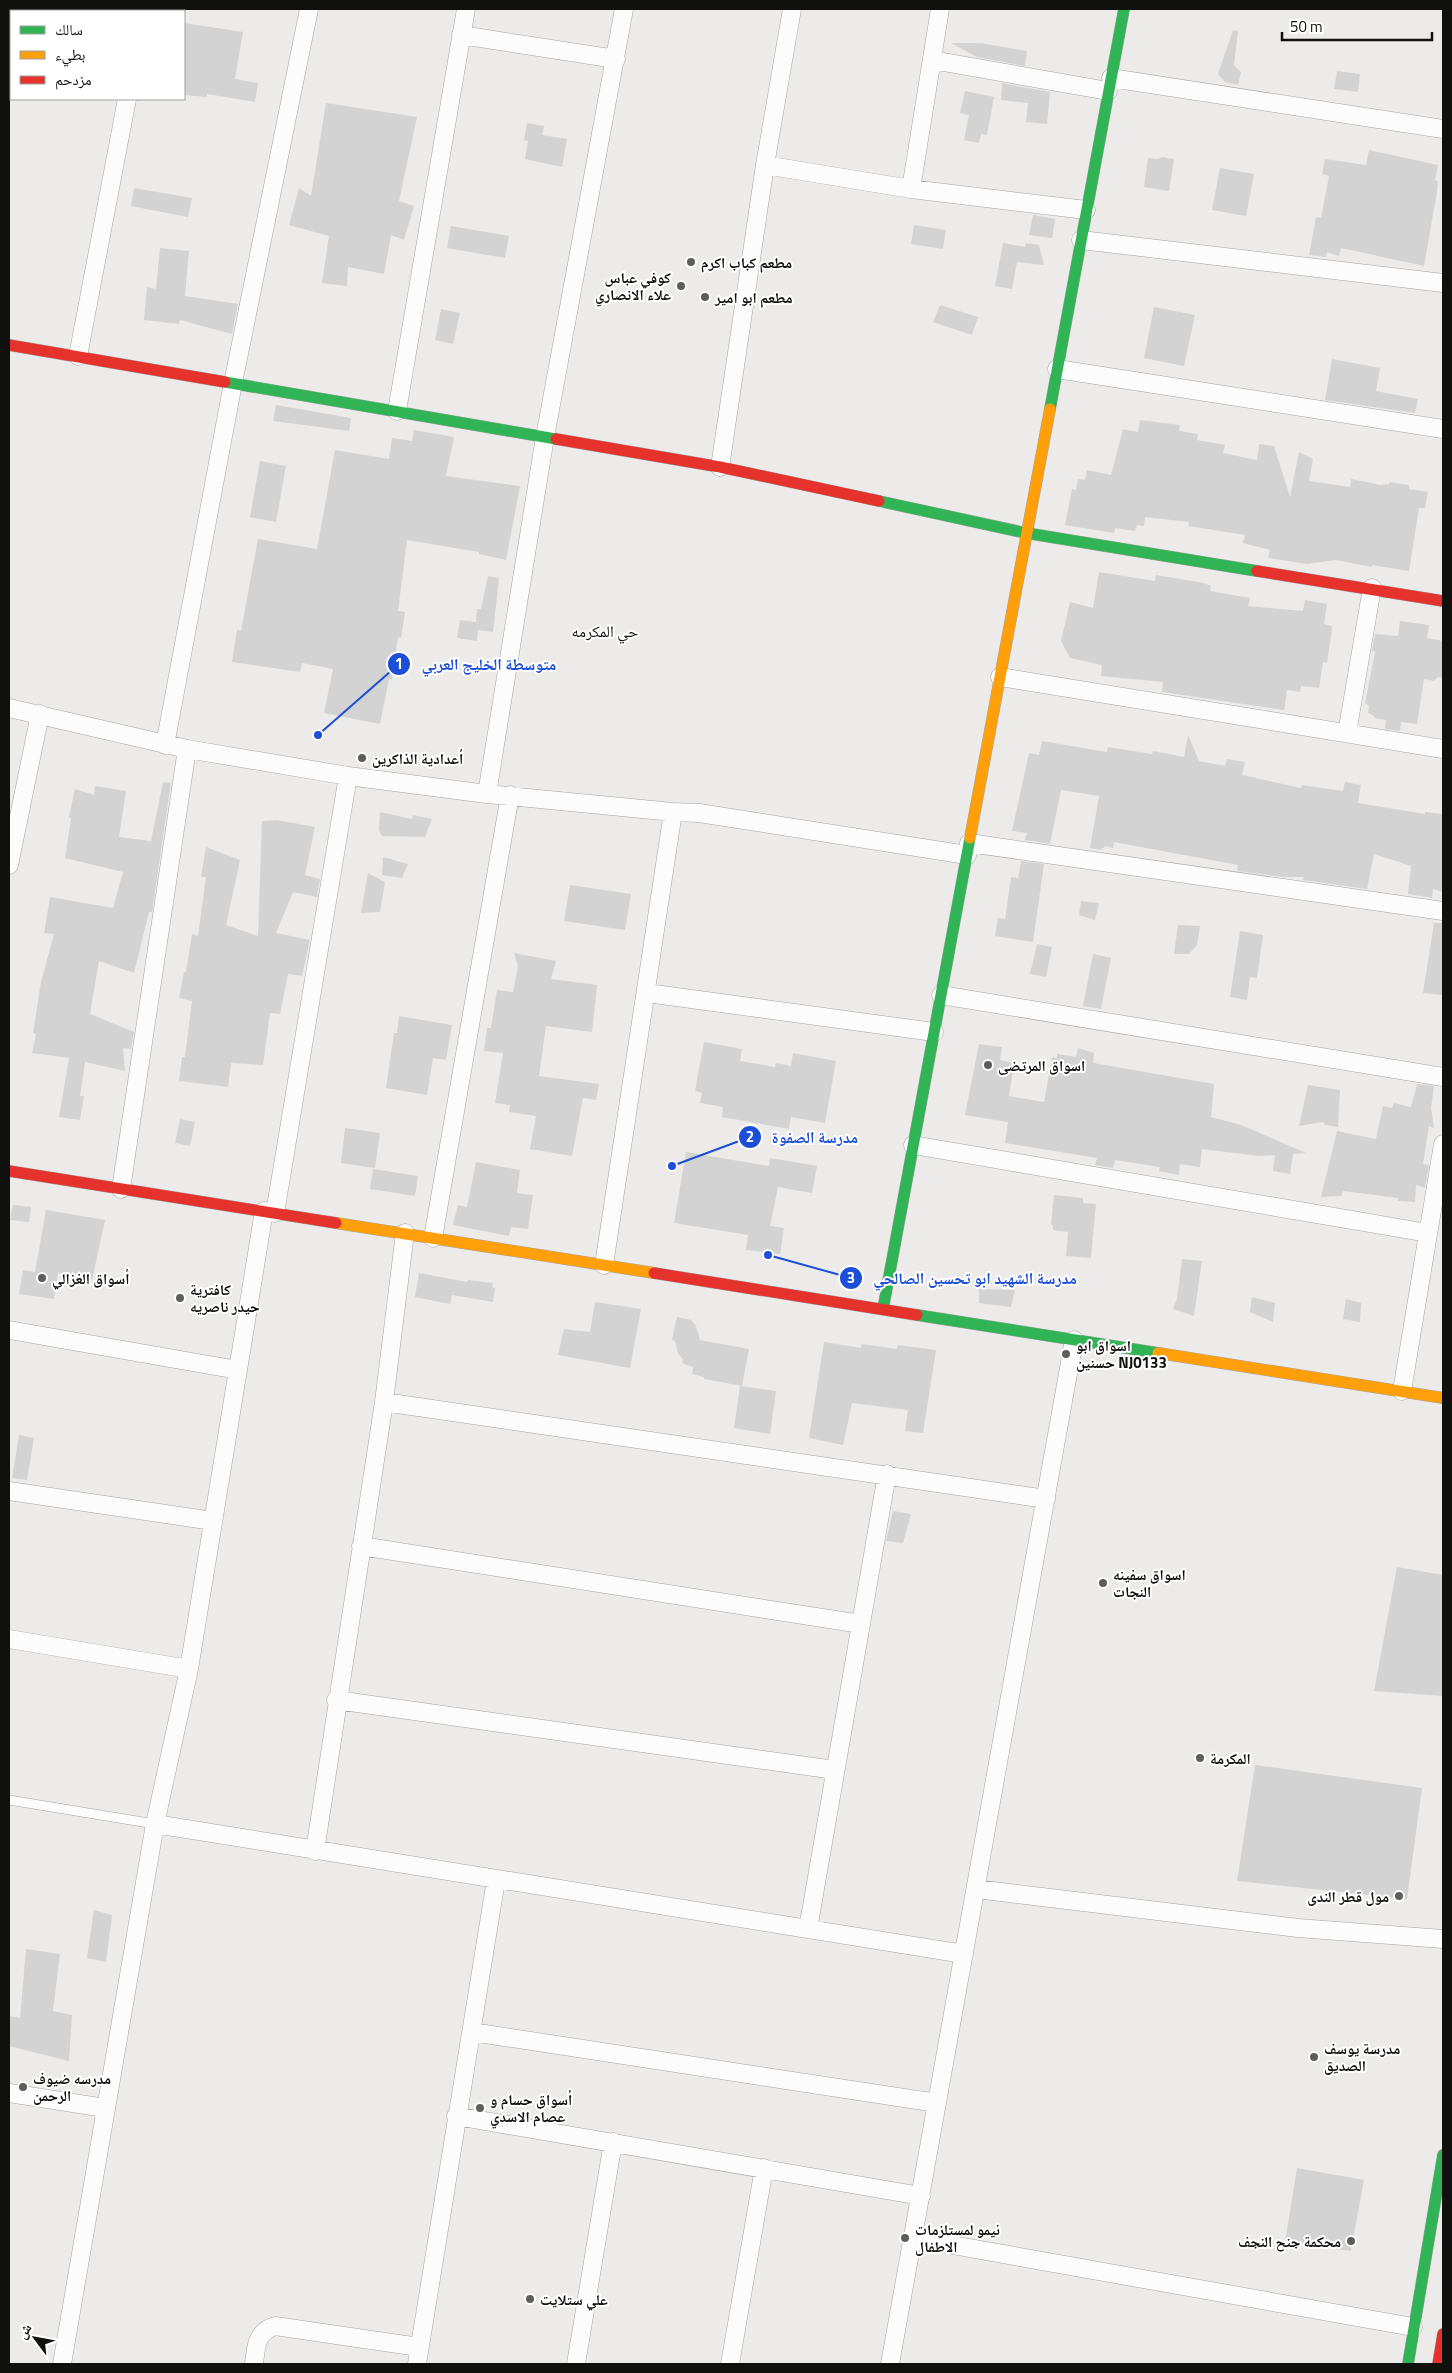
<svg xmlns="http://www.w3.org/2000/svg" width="1452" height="2373" font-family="'Titillium Web','Noto Naskh Arabic',sans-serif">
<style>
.building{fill:#d4d3d3}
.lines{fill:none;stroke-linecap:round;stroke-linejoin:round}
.lane-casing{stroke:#a4a4a3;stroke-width:10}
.street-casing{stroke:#a4a4a3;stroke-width:19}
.fast-casing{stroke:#a4a4a3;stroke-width:12}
.slow-casing{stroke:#a4a4a3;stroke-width:12}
.jam-casing{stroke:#a4a4a3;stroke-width:12}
.lane{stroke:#fcfcfc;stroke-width:9}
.street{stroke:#fcfcfc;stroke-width:18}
.fast{stroke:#30b455;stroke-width:11}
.slow{stroke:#ff9f0a;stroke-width:11}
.jam{stroke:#e5322d;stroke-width:11}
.poi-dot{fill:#5d5d5b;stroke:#fff;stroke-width:2}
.labels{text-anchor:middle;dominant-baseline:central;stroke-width:4;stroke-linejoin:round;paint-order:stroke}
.poi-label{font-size:15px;font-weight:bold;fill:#10100e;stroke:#fff;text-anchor:start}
.neighbourhood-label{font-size:16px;fill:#10100e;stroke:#fff}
.leader{fill:none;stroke:#1d4ed8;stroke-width:2}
.callout-dot{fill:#1d4ed8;stroke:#fff;stroke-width:2}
.mark-label{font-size:15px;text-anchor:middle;font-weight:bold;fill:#fff}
.callout-label{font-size:16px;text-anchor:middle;font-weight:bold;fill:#1d4ed8;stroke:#fff;stroke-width:4;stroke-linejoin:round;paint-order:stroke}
</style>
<rect width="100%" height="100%" fill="#ecebe9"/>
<path class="building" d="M184 23 243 32 235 79 258 83 255 102 207 94V97L184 95Z
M1233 30 1238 31 1234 65 1241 72 1238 85 1225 82 1218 74Z
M951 43H980L1027 51 1025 66 977 57Z
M1337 71 1360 74 1358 92 1334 89Z
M1002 83 1050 92 1047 124 1026 122 1028 103 1001 100Z
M965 91 994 97 987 135 981 134 979 143 964 140 969 115 960 113Z
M326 103 417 117 399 201 414 206 404 240 391 235 384 274 348 267 347 286 322 283 329 236 289 225 299 188 311 196Z
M527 123 544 126 542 135 567 139 562 167 525 159 528 141 524 140Z
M1369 150 1438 165 1435 180 1438 181 1437 192 1424 266 1341 248 1339 256 1327 252 1326 257 1309 255 1316 217 1321 218 1329 176 1322 174 1325 159 1366 165Z
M1162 157 1174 159 1169 191 1144 187 1148 158 1158 159Z
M1220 168 1254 174 1246 216 1212 210Z
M134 188 192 198 188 217 131 206Z
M1033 215 1055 219 1052 238 1029 235Z
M914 225 946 230 943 249 911 244Z
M451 226 509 236 505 258 447 248Z
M1003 243 1025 247 1026 243 1039 245 1044 265 1017 262 1012 289 995 286Z
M160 248 189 251 185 296 238 304 232 334 180 320 179 324 144 320 147 287 156 289Z
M940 305 978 317 972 335 933 322Z
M1154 307 1195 315 1184 366 1144 358Z
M441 309 460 313 453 344 435 340Z
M1332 359 1380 368 1376 391 1418 399 1415 413 1325 400Z
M276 405 351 418 349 431 273 421Z
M1140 420 1180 425 1179 431 1198 434 1197 440 1225 445 1223 453 1257 460 1259 444 1274 446 1290 497 1299 452 1313 459 1309 481 1350 487 1351 479 1381 485 1389 484V482L1409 485V489L1428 492 1425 508H1419L1409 571 1372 565V567L1336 560 1307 564 1268 558 1270 550 1243 543 1245 535 1188 526 1189 522 1145 517 1144 526 1137 525 1135 531 1115 528 1114 533 1065 525 1072 489 1076 490 1078 479 1085 480 1087 470 1111 475 1123 429 1138 432Z
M414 430 454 437 446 476 520 486 506 560 479 554V552L407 540 398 611 405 612 401 638 398 637 392 680 389 679 380 724 324 713 333 669 302 663 300 672 232 662 237 630 241 631 258 539 317 549 335 450 389 459 392 438 412 441Z
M260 461 286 466 276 522 250 517Z
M1099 572 1155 581 1156 575 1204 583 1211 586 1210 591 1250 598 1248 606 1303 611 1305 600 1327 604 1324 624 1332 626 1331 636 1327 663 1323 662 1319 688 1301 686 1300 692 1287 690 1284 710 1162 692 1163 682 1101 676 1102 665 1070 658 1061 641 1070 602 1093 608Z
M488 576 499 578 493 632 478 630 477 641 457 638 460 620 476 622 477 609H481Z
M1400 621 1429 625 1427 638 1443 641V678L1438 677 1434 681 1424 679 1417 724 1401 722 1400 731 1385 729 1386 720 1375 718 1373 715 1368 713 1369 706 1365 703 1375 652 1372 651 1375 634 1398 636Z
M1188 735 1199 761 1225 766 1227 759 1245 762 1242 775 1301 788 1302 785 1343 791 1345 782 1361 785 1358 803 1425 814V812L1443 814V892L1433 889 1432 898 1408 894 1411 866 1374 854 1367 889 1303 880 1304 877H1283L1237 871 1238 865 1114 842 1113 848 1105 846 1101 850 1090 848 1099 796 1061 790 1050 844 1025 840 1027 833 1012 831 1029 753 1039 755 1042 741 1107 752 1108 747 1152 754 1153 751 1184 757Z
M163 782 171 783 152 912H149L134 973 99 961 90 1014 134 1032 131 1049 123 1048 125 1071 85 1062 80 1096H84L80 1120 59 1117 69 1058 32 1053 36 1034 33 1033 41 982 54 934 44 933 50 897 113 908 123 872 65 858 71 818 69 817 75 789 94 795 95 786 126 791 119 837 151 841Z
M380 812 412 819 413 815 432 819 425 837 382 836 379 830Z
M277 820 315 827 305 875 320 879 317 897 293 892 276 933 310 940 302 976 288 974 280 1014 270 1013 263 1065 231 1063 228 1087 179 1081 182 1057H185L192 1001 179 998 184 972H186L192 934 198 936 206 877H201L206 847 240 860 226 925 258 936 262 821Z
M383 857 408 864 402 878 382 875Z
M1021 861 1044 864 1033 942 995 936 998 918 1005 919 1011 877 1018 878Z
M368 873 385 882 380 912 361 913Z
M570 885 631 894 625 930 564 921Z
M1081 901 1099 903 1095 920 1079 915Z
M1434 923H1443V995L1423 993Z
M1178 925 1200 926 1197 945 1189 954H1174Z
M1240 931 1263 935 1257 978 1250 977 1247 1000 1230 997Z
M1037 944 1052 947 1046 977 1030 974Z
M514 953 556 961 551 979 597 985 592 1032 546 1026 539 1076 599 1084 596 1100 583 1098 572 1156 530 1149 536 1116 509 1112 510 1105 495 1103 503 1053 484 1051 487 1028H491L497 990 513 992 518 966Z
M1093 954 1111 958 1101 1009 1083 1006Z
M399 1016 452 1025 446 1060 433 1058 427 1095 386 1088 394 1033H397Z
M704 1042 742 1049 740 1061 775 1067 776 1063 791 1066 793 1053 836 1061 825 1123 791 1117 789 1129 722 1117 723 1107 700 1103 702 1093 695 1091Z
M979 1044 1002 1047 1000 1060 1014 1063 1009 1096 1044 1102 1052 1057 1057 1058V1054L1076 1057 1078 1048 1094 1053 1093 1063 1214 1084 1211 1117 1241 1125 1306 1153 1293 1154 1290 1174 1273 1171 1275 1155 1259 1156 1202 1149 1200 1167 1180 1164 1179 1175 1159 1171 1160 1167 1115 1160 1113 1168 1095 1165 1097 1158 1005 1143 1008 1122 965 1115Z
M1417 1084 1434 1086 1431 1108 1434 1128 1429 1126 1423 1164 1429 1165 1425 1188 1416 1185 1415 1202 1398 1201V1198L1343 1191 1341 1196 1321 1197 1337 1131 1376 1139 1383 1106 1392 1108 1394 1103 1411 1107Z
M1308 1085 1340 1090 1338 1127 1325 1125 1323 1122 1299 1126Z
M180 1119 195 1122 190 1146 175 1143Z
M345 1128 380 1133 375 1168 341 1163Z
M686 1152 769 1166 770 1158 817 1166 812 1193 778 1187 770 1226 784 1228 780 1254 746 1250 748 1235 674 1223Z
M476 1162 520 1170 517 1193 533 1195 528 1229 511 1227 509 1236 453 1225 458 1205 467 1207Z
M373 1169 418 1176 415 1196 370 1189Z
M1054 1195 1083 1198V1203L1096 1204 1091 1258 1066 1256 1068 1232 1053 1230V1225H1051Z
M13 1205 31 1207 29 1222 10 1220Z
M46 1210 105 1220 92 1280 58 1273 54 1299 19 1294 23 1270 35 1272Z
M1182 1259 1202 1261 1194 1316 1173 1309 1177 1299Z
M419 1273 467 1282 468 1280 493 1283 492 1287 495 1288 493 1302 452 1295 450 1304 415 1297Z
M979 1289 1015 1290 1011 1307 979 1303Z
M1252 1297 1275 1303 1273 1322 1250 1312Z
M1346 1299 1361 1303 1360 1322 1343 1319Z
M595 1302 641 1309 630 1368 558 1355 564 1329 590 1332Z
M677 1317 691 1320 696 1326 700 1340 749 1349 742 1386 704 1379V1377L692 1374 693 1367 682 1363 683 1359 678 1354 675 1341 672 1340Z
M824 1342 861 1348 862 1344 897 1349 898 1345 936 1350 923 1433 905 1431 908 1410 852 1403 843 1445 809 1438Z
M740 1386 776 1391 770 1434 734 1428Z
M19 1435 34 1438 27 1480 12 1478Z
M893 1511 911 1514 903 1543 886 1541Z
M1397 1567 1443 1575V1696L1374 1691Z
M1255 1765 1422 1788 1407 1899 1237 1881Z
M94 1910 112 1915 106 1962 87 1958Z
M26 1949 60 1954 53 2011 72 2015 69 2061 9 2046V2016L20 2018Z
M1297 2168 1364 2180 1351 2251 1285 2242Z"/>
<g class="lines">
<defs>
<path id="lane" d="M9 1800 155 1824"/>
<path id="street" d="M143 11 144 9
M9 30H11
M461 35 616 59
M932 60 1108 91
M1111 78 1443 129
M765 165 911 189 1086 210
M911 189 940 9
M1081 240 1443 283
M78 356 127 99
M1057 369 1443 429
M397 411 466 9
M720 467 765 165 792 9
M1000 677 1443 749
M9 708 187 749 348 776 487 794 673 812
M1347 733 1372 588
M165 745 233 383 309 9
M487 794 545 437 624 9
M969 843 1443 911
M9 865 40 714
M647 993 934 1032
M941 995 1443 1077
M913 1145 1428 1233
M121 1189 187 749
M275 1213 348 776
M433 1238 510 795
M604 1265 673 812 699 813 967 855
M9 1330 238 1370
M1402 1391 1443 1144
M384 1402 1046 1499
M9 1491 213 1521
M361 1546 861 1624
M9 1639 189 1669
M336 1700 835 1770
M155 1824 964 1954
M315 1851 384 1402 405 1233
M976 1889 1298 1928 1443 1939
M808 1929 887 1474
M472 2032 937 2103
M9 2093 105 2108
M456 2116 921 2196
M913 2238 1413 2327
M62 2364 155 1824 189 1669 264 1211
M254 2364C256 2347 256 2332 275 2326L419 2347
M417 2364 496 1880
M576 2364 613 2142
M730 2364 764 2168
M890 2364 1074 1340"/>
<path id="fast" d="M225 382 556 439
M1050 409 1124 9
M879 501 1026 533 1257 571
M883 1309 970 838
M917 1315 1158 1353
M1408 2364 1443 2155"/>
<path id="slow" d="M970 838 1050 409
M336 1223 654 1273
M1158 1353 1443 1398"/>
<path id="jam" d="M9 345 225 382
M556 439 720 467 879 501
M1257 571 1443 601
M9 1171 336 1223
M654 1273 917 1315
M1438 2364 1443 2334"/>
</defs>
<use href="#lane" class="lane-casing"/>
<use href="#street" class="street-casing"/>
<use href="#fast" class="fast-casing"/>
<use href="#slow" class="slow-casing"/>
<use href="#jam" class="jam-casing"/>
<use href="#lane" class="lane"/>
<use href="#street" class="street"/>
<use href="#fast" class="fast"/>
<use href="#slow" class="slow"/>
<use href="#jam" class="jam"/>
</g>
<g class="poi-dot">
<circle cx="691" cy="262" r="5"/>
<circle cx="681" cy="286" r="5"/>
<circle cx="705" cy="297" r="5"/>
<circle cx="362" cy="758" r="5"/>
<circle cx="988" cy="1065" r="5"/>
<circle cx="42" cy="1278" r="5"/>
<circle cx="180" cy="1298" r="5"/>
<circle cx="1066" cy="1354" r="5"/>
<circle cx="1103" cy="1583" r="5"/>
<circle cx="1200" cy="1758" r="5"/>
<circle cx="1399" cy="1896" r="5"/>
<circle cx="1314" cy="2057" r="5"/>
<circle cx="23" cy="2087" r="5"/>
<circle cx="480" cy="2108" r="5"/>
<circle cx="905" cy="2238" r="5"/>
<circle cx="1351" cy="2241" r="5"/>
<circle cx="530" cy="2299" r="5"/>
</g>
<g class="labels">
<g class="poi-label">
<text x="701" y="262">مطعم كباب اكرم</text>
<text x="671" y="277" text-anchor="end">كوفي عباس<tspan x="671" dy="17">علاء الانصاري</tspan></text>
<text x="715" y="297">مطعم ابو امير</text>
<text x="372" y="758">أعدادية الذاكرين</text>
<text x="998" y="1065">اسواق المرتضى</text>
<text x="52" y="1278">أسواق الغزالي</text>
<text x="190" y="1289">كافترية<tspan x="190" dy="17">حيدر ناصريه</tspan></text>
<text x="1076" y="1345">اسواق ابو<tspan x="1076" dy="17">حسنين NJ0133</tspan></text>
<text x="1113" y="1574">اسواق سفينه<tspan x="1113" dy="17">النجات</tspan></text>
<text x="1210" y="1758">المكرمة</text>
<text x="1389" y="1896" text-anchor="end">مول قطر الندى</text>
<text x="1324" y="2048">مدرسة يوسف<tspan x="1324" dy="17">الصديق</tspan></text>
<text x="33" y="2078">مدرسه ضيوف<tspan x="33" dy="17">الرحمن</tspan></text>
<text x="490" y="2099">أسواق حسام و<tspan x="490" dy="17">عصام الاسدي</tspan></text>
<text x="915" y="2229">نيمو لمستلزمات<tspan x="915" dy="17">الاطفال</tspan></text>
<text x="1341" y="2241" text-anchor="end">محكمة جنح النجف</text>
<text x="540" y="2299">علي ستلايت</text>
</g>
<g class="neighbourhood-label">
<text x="605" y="631">حي المكرمه</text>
</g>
</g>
<path class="leader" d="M318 735L399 664M672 1166L750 1137M768 1255L851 1278"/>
<g class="callout-dot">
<circle cx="318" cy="735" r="5"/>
<circle cx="672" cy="1166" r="5"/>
<circle cx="768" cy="1255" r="5"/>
<circle cx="399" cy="664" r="12"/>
<circle cx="750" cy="1137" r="12"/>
<circle cx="851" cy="1278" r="12"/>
</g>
<g class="mark-label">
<text x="399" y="669">1</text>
<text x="750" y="1142">2</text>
<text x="851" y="1283">3</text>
</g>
<g class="callout-label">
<text x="489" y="670">متوسطة الخليج العربي</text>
<text x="815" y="1143">مدرسة الصفوة</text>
<text x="975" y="1284">مدرسة الشهيد ابو تحسين الصالحي</text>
</g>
<rect width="1452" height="2373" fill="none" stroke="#10100e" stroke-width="20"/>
<rect x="10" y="10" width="175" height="90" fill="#ffffff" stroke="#9f9f9f"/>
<rect x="20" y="26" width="25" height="8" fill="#30b455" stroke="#9f9f9f"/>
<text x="55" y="35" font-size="15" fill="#10100e">سالك</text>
<rect x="20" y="51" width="25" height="8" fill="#ff9f0a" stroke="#9f9f9f"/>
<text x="55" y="60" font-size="15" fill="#10100e">بطيء</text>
<rect x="20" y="76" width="25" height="8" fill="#e5322d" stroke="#9f9f9f"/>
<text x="55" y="85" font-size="15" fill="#10100e">مزدحم</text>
<g transform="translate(35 2338) rotate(302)" stroke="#ffffff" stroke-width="4" paint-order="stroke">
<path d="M0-4L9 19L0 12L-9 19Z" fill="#10100e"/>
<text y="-8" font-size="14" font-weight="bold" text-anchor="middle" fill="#10100e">ش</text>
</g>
<path d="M1282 32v8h150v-8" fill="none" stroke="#10100e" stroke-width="2.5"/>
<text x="1290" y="32" font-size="15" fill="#10100e" stroke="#ffffff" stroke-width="4" paint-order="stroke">50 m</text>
</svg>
